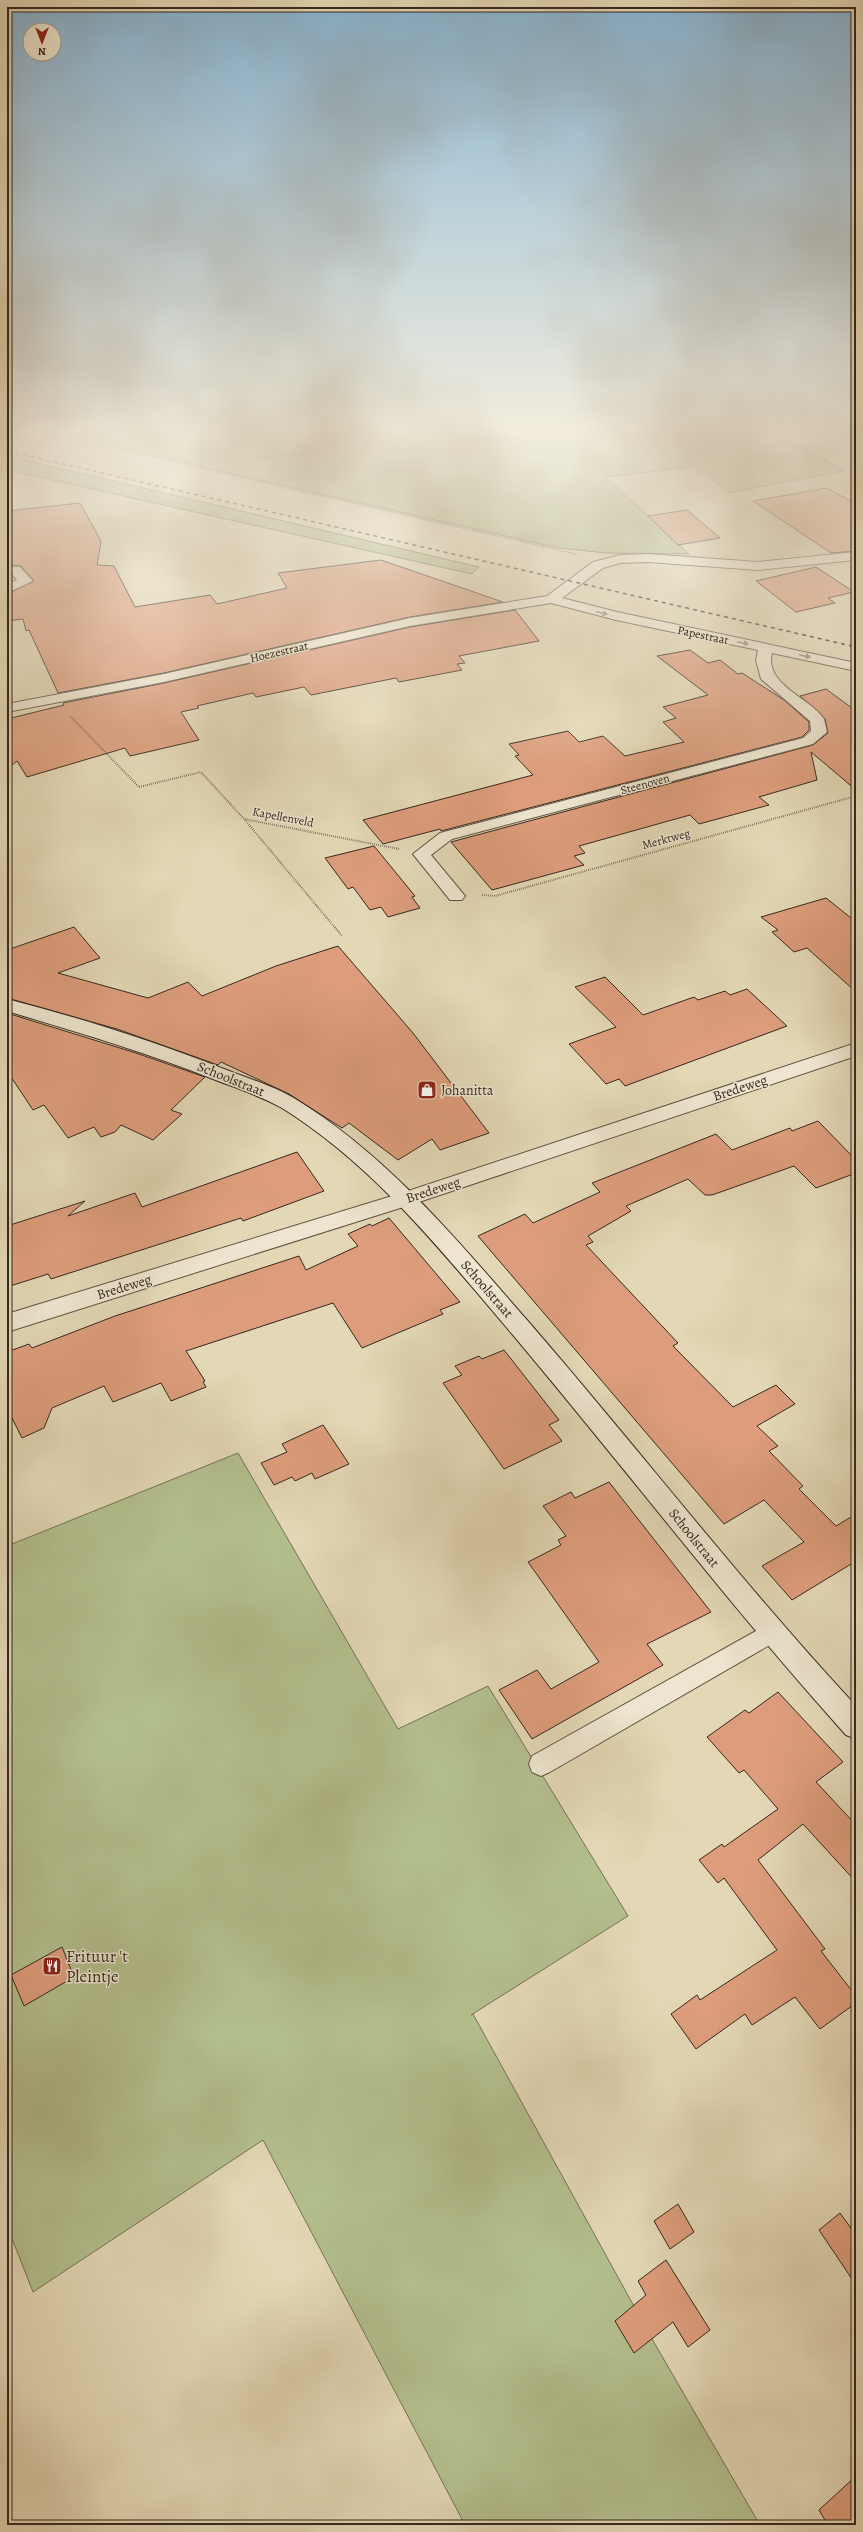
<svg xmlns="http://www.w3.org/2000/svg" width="863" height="2532" font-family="Alegreya,serif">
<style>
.green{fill:#b3be8d;stroke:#747356}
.building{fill:#dd9d7c;stroke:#35281f}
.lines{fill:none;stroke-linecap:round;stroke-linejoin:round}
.lane-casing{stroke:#605444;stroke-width:2}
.street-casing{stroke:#605444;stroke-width:2}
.secondary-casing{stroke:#35281f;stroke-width:2}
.path-far1{stroke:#35281f;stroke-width:1.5;stroke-dasharray:0.5 1;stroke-linecap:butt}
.path{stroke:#35281f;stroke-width:2;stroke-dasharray:0.5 1.5;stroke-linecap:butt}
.lane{fill:#ede5cf;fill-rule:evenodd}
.street{fill:#ede5cf;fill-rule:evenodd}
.secondary{fill:#ede5cf;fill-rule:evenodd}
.rail{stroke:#35281f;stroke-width:1.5;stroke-dasharray:4 4;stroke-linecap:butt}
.oneway{fill:#918677}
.labels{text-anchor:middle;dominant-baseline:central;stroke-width:3;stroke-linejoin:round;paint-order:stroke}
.far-street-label{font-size:12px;fill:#35281f;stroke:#ede5cf}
.street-label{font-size:14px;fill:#35281f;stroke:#ede5cf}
.poi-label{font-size:14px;fill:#35281f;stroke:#ede5cf;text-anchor:start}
.near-poi-label{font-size:17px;fill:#35281f;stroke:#ede5cf;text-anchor:start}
</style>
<rect width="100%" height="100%" fill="#e3d7b5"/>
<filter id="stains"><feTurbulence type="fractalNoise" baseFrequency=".005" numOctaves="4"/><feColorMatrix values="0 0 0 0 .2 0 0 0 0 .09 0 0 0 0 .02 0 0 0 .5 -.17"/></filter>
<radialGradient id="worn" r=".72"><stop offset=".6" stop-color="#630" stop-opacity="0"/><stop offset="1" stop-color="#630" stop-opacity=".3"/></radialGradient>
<path class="green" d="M30 428H829L788 438 843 471 728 493 709 476 691 467 606 477 689 554 606 553 559 548Z
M7 456 479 567 472 574 7 470Z
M238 1453 398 1729 488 1686 628 1916 471 2015 473 2014 652 2339 760 2525H465L263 2140 33 2292 7 2226V1546Z"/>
<path class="building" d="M827 488 856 504V551L831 553 753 501Z
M80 503 101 541 97 565 114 566 135 607 210 595 217 604 287 588 278 573 381 560 503 602 410 617 164 673 58 693 29 630 26 631 23 619 7 621V594L34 581 21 566 7 565V511Z
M687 510 720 538 678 545 648 516Z
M816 567 854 592 828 598 835 603 796 612 756 581Z
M515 610 539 641 459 656 465 663 457 664 462 670 399 682 396 678 311 695 304 687 256 697 253 693 197 706 199 708 181 712 199 740 130 756 125 748 27 777 17 761 7 769V719L64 705 63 703 164 683 410 627Z
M690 650 708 663 720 660 738 674 742 673 784 700 809 722V730L802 737 441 831 440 829 383 844 363 820 533 775 515 756 519 755 509 744 568 731 579 742 603 736 625 756 684 742 663 722 676 718 663 707 708 695 657 656Z
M826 689 856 711V790L811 752 817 780 759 797 769 805 699 824 690 815 579 846 585 853 574 856 584 865 492 890 451 842 813 745 828 733 825 719 800 696Z
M374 846 415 896 412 897 420 908 388 917 381 907 370 910 353 887 348 889 325 858Z
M826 898 856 922V992L807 948 794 952 772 932 778 930 761 917Z
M74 927 100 958 58 973 148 998 188 982 202 996 276 966 338 946 413 1033 489 1133 440 1150 432 1139 398 1160 349 1123 342 1128 289 1094 221 1062 218 1065 117 1029 7 998V950Z
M605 977 643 1015 694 997 698 1000 725 991 730 995 747 989 787 1026 625 1086 619 1079 606 1084 569 1044 616 1027 575 987Z
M7 1013 136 1053 205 1077 171 1110 182 1114 153 1140 121 1125 115 1132 101 1137 94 1127 68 1138 44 1105 33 1110 7 1071Z
M818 1121 856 1160V1173L816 1188 794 1166 712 1195H705L688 1179 626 1206 631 1211 588 1236 593 1242 586 1245 678 1343 673 1346 733 1407 776 1385 795 1404 757 1426 778 1446 769 1451 803 1486 799 1489 836 1526 856 1514V1561L792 1600 762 1566 804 1542 764 1500 724 1524 478 1236 525 1214 533 1223 600 1192 592 1183 716 1134 732 1150 790 1128 792 1131Z
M297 1152 324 1191 243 1221 241 1218 51 1279 48 1274 7 1287V1226L85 1201 68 1216 135 1193 142 1207Z
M389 1218 460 1302 440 1310 443 1314 362 1348 333 1303 186 1351 205 1381 203 1382 206 1387 171 1401 161 1383 113 1402 104 1386 52 1408 44 1428 22 1438 7 1408V1352L29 1344 32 1348 115 1316 299 1256 306 1270 358 1246 348 1234 370 1224 372 1226Z
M504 1350 559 1420 549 1425 562 1441 504 1469 443 1383 462 1375 455 1366 479 1356 482 1359Z
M323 1425 349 1464 315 1479 312 1473 295 1481 292 1477 274 1485 261 1463 287 1452 282 1444Z
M609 1482 711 1612 647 1644 663 1665 532 1739 499 1690 537 1670 551 1689 599 1662 528 1562 561 1545 558 1540 566 1536 543 1506 571 1492 575 1498Z
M778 1692 843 1762 816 1782 856 1825V1882L803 1824 758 1860 825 1949 821 1951 856 1996V2003L820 2029 795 1997 752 2025 745 2014 696 2049 671 2014 697 1995 700 2000 777 1950 724 1878 718 1883 699 1860 722 1844 724 1847 778 1809 744 1770 739 1773 707 1737 745 1710 749 1713Z
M62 1947 74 1977 24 2006 11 1975Z
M678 2204 694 2232 670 2249 654 2221Z
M840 2213 856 2235V2285L819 2230Z
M666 2260 710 2330 688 2347 673 2322 634 2353 615 2321 646 2295 638 2281Z
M856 2476V2525H828L819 2510Z"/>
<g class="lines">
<defs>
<path id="lane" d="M772 1622 780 1625 784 1632 780 1639 550 1772 541 1776 532 1772 529 1764 532 1756Z"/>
<path id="street" d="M856 552V560L758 570 648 562 620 563 603 568 562 598 617 612 856 663V671L772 653C764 685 809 697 824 719L827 732 813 744 452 839 431 855 465 896 462 900H450L413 854 440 833 803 738 811 731 810 721 761 679 756 660 758 650 616 620 551 603 410 626 164 682 7 712V704L164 674 410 618 547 596 593 562 620 555 648 554 758 562Z
M7 566 20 567 33 581 7 593V584L17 580 12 574H7Z
M856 1043V1056L416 1203 7 1332V1314L402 1193Z"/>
<path id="secondary" d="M7 999C80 1018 154 1041 224 1069 249 1079 275 1086 297 1100 389 1157 457 1240 527 1320 638 1448 741 1582 856 1706V1739L846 1735C730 1606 625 1468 513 1335 443 1253 375 1166 282 1108 261 1096 236 1088 213 1079 146 1052 76 1032 7 1011Z"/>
</defs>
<use href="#lane" class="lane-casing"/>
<use href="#street" class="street-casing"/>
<use href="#secondary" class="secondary-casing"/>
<path class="path-far1" d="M322 428 333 435 330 444 319 452 202 463 200 468 576 554
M627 428 651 431 695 428
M763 428 856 477"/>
<path class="path" d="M71 717 139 787 201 772 244 819 399 849
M245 820 342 936
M482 895 495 896 856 796"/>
<use href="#lane" class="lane"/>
<use href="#street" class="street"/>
<use href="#secondary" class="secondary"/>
<path class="rail" d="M7 451 856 647"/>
</g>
<defs><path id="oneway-solid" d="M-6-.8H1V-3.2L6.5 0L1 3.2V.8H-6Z"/></defs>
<g class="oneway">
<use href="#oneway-solid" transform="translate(602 613) rotate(14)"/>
<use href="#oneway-solid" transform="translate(743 643) rotate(12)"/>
<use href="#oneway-solid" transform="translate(805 656) rotate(12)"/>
</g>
<linearGradient id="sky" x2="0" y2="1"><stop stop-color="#88b5d4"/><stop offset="0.55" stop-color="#f2edde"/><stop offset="1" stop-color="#f2edde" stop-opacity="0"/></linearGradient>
<rect width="863" height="782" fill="url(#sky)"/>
<defs>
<symbol id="shop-square" viewBox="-11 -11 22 22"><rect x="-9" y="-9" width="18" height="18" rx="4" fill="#8f2418" stroke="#ede5cf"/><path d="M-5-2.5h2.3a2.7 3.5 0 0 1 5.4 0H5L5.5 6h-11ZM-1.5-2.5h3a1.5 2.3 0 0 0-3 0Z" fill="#fff"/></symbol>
<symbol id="restaurant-square" viewBox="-11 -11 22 22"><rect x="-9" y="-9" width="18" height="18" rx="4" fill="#8f2418" stroke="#ede5cf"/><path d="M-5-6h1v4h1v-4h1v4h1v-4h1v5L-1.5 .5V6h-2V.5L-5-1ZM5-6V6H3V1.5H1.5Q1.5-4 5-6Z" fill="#fff"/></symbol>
</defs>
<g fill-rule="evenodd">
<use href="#shop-square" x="416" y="1079" width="22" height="22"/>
<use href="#restaurant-square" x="41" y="1955" width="22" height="22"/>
</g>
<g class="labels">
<g class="far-street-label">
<text transform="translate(703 635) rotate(12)">Papestraat</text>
<text transform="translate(279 652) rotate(-13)">Hoezestraat</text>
<text transform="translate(645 784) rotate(-15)">Steenoven</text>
<text transform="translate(283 817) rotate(11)">Kapellenveld</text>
<text transform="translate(666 839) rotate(-15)">Merktweg</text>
</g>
<g class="street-label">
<text transform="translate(231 1079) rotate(22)">Schoolstraat</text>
<text transform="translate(740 1088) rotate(-18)">Bredeweg</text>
<text transform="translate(433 1190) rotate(-18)">Bredeweg</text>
<text transform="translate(124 1287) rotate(-17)">Bredeweg</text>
<text transform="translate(487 1289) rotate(49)">Schoolstraat</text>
<text transform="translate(694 1538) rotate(51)">Schoolstraat</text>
</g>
<g class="poi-label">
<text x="441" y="1090">Johanitta</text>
</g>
<g class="near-poi-label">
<text x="66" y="1956">Frituur 't<tspan x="66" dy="20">Pleintje</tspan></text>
</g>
</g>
<rect width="863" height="2532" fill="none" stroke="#e3d7b5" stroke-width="24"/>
<rect x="8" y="8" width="847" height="2516" fill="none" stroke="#35281f" stroke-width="2"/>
<rect x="12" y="12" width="839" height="2508" fill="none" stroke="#35281f"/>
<g transform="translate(42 42) rotate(180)"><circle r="19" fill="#ede5cf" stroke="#a39989"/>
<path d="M0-3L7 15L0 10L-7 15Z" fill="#8f2418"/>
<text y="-6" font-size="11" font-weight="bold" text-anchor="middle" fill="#35281f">N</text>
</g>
<rect width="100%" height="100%" filter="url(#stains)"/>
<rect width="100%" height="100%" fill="url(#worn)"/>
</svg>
